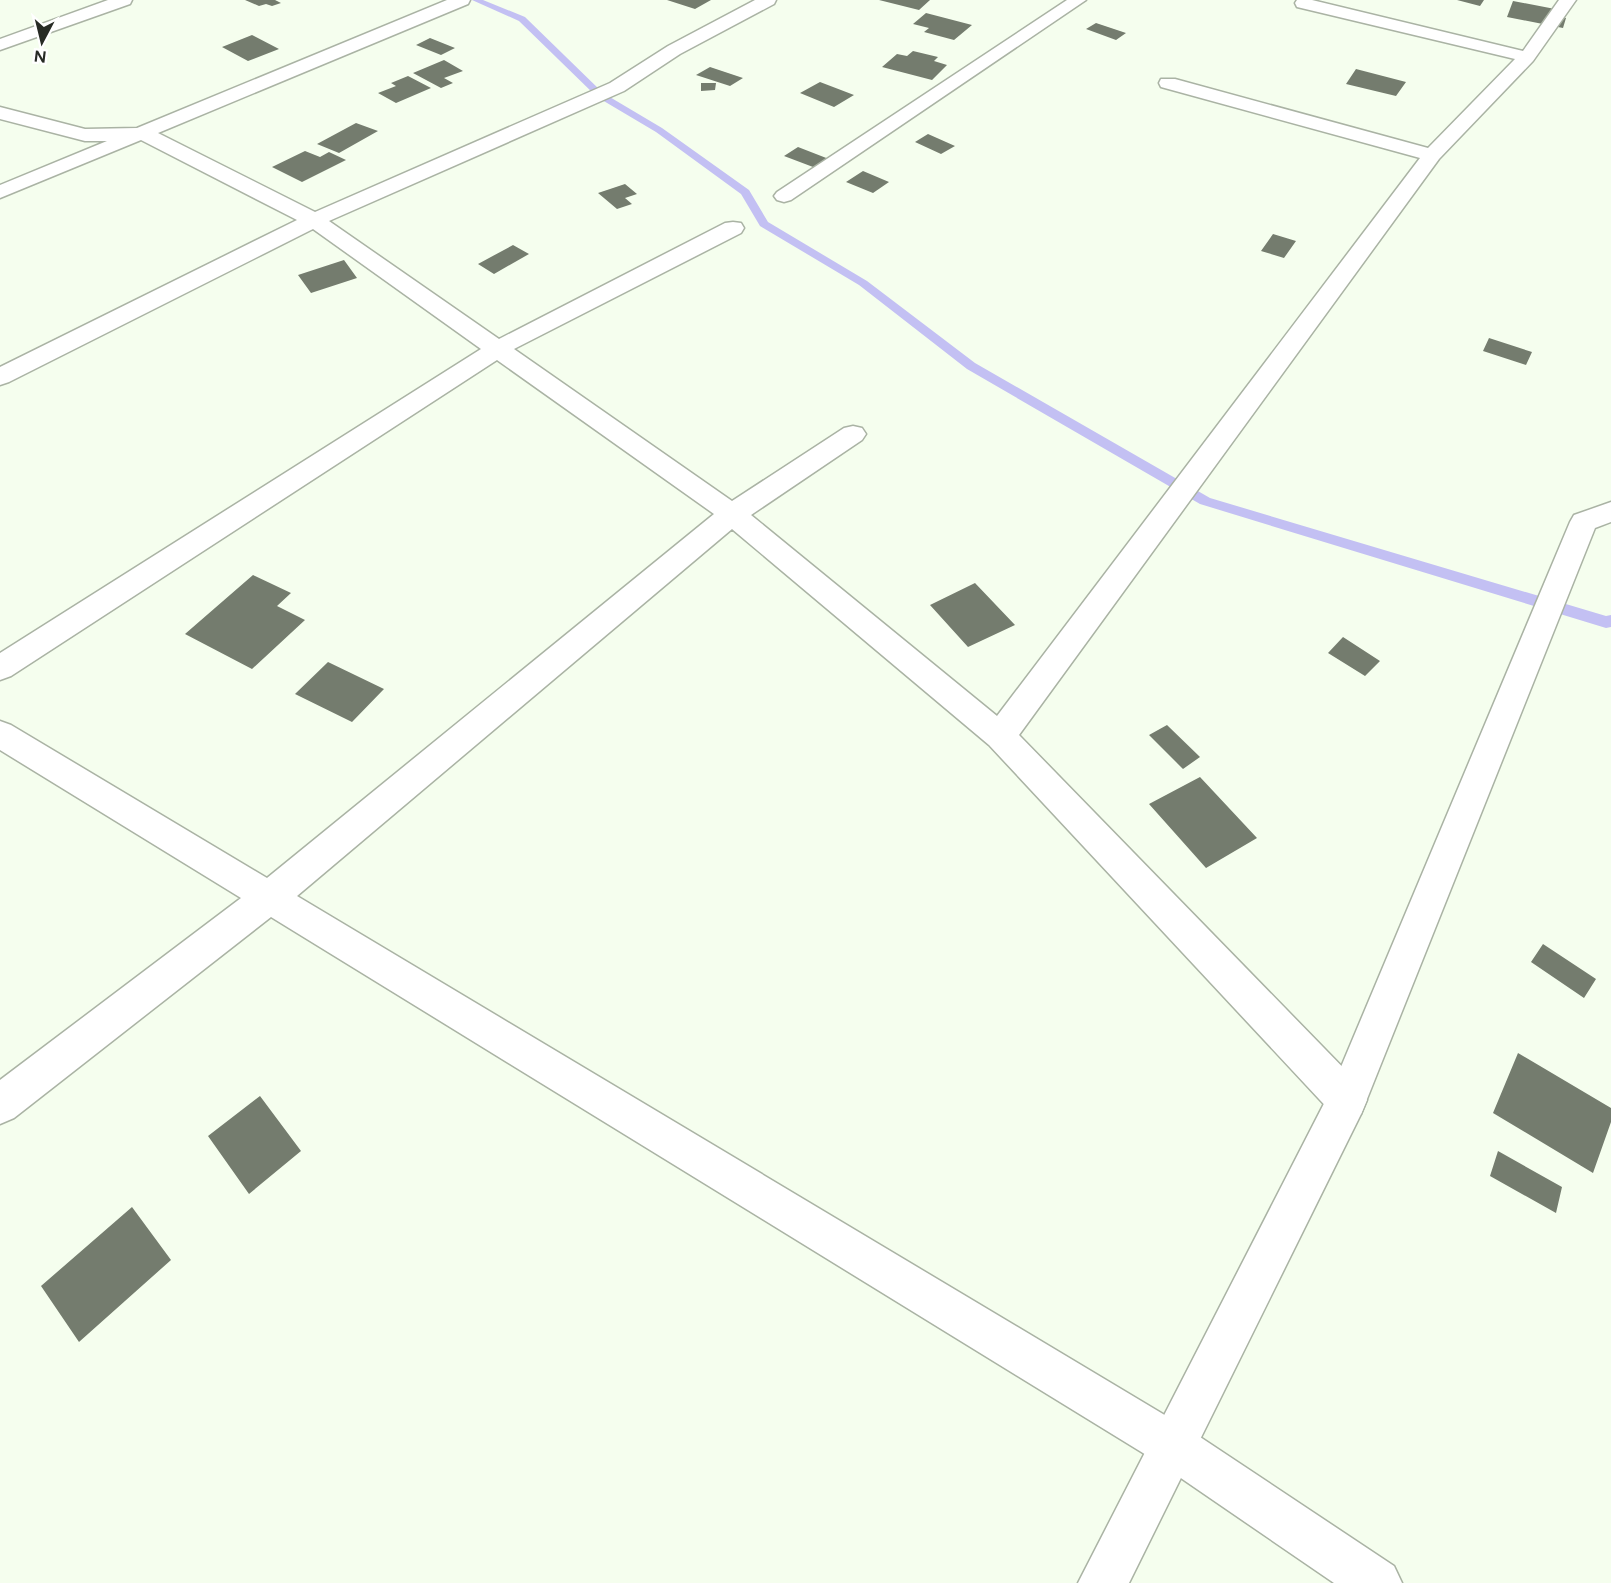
<svg xmlns="http://www.w3.org/2000/svg" width="1611" height="1583" font-family="Figtree,sans-serif">
<style>
.lines{fill:none;stroke-linecap:round;stroke-linejoin:round}
.stream{fill:#c3c0f3;fill-rule:evenodd}
.building{fill:#747c6e}
.street-casing{stroke:#aab3a4;stroke-width:3}
.secondary-casing{stroke:#aab3a4;stroke-width:3}
.street{fill:#fff;fill-rule:evenodd}
.secondary{fill:#fff;fill-rule:evenodd}
</style>
<rect width="100%" height="100%" fill="#f5feee"/>
<g class="lines">
<path class="stream" d="M472 0H483L525 17 603 93 662 128 749 190 768 222 867 281 975 363 1210 498 1606 616 1611 615V627L1606 628 1200 504 967 369 859 285 760 226 741 194 656 132 597 97 519 21Z"/>
</g>
<path class="building" d="M245 0H275L281 3 272 6 266 4 259 6Z
M667 0H711L695 9Z
M879 0H930L919 10Z
M1457 0H1484L1480 6Z
M1513 1 1555 9 1553 15 1566 18 1563 28 1507 17Z
M926 13 972 25 954 40 924 32 929 28 913 24Z
M1096 23 1126 33 1116 40 1086 29Z
M252 35 279 49 248 61 222 47Z
M430 38 455 48 441 55 416 45Z
M913 51 938 57 934 61 947 65 932 80 882 67 897 54 907 56Z
M444 60 463 71 444 78 453 83 441 88 413 73Z
M710 67 743 78 730 86 696 75Z
M1356 69 1406 82 1396 96 1346 84Z
M408 76 431 88 396 103 378 93 396 86 391 83Z
M820 82 854 95 834 107 800 93Z
M701 83H716L715 90 701 91Z
M356 123 378 131 339 153 317 144Z
M928 134 955 146 941 154 915 142Z
M798 147 834 161 821 170 784 156Z
M305 151 320 157 329 152 346 160 302 182 272 167Z
M863 171 889 182 873 193 846 182Z
M625 184 637 194 625 198 632 204 617 209 598 193Z
M1273 234 1296 241 1284 258 1261 251Z
M513 245 529 254 494 274 478 264Z
M344 260 357 278 311 293 298 275Z
M1489 338 1532 352 1526 365 1483 351Z
M253 575 291 593 277 606 305 620 252 669 185 634Z
M975 583 1015 625 968 647 930 605Z
M1343 637 1380 661 1365 676 1328 653Z
M328 662 384 689 352 722 295 694Z
M1167 725 1200 757 1183 769 1149 735Z
M1200 777 1257 838 1206 868 1149 804Z
M1543 944 1596 979 1584 998 1531 962Z
M1518 1053 1611 1108V1122L1593 1173 1493 1113Z
M260 1096 301 1151 249 1194 208 1136Z
M1498 1151 1562 1187 1556 1213 1490 1176Z
M132 1207 171 1260 79 1342 41 1286Z"/>
<g class="lines">
<defs>
<path id="street" d="M108 0H132L130 4 0 50V39Z
M447 0H470L468 4 158 133 315 212 610 83 668 46 755 0H776L774 4 680 54 624 91 329 221 499 339 725 223 733 222 741 223 744 228 741 233 514 349 732 501 844 428 853 426 862 428 866 434 862 440 751 515 997 716 1420 158 1161 87 1159 83 1161 79H1175L1428 148 1515 59 1297 7 1295 3 1297 0H1312L1523 51 1559 0H1576L1533 61 1439 159 1019 735 1361 1086 1367 1100 1361 1114 1347 1120 1333 1114 989 745 732 529 297 896 1188 1429 1394 1566 1402 1583H1334L1156 1461 271 917 14 1118 0 1124V1080L241 898 0 750V721L11 725 267 878 714 514 497 360 11 676 0 680V653L481 349 313 229 9 382 0 385V367L297 220 141 140 0 198V185L107 141H85L0 119V107L85 129 137 128Z
M1067 0H1086L791 200 784 202 777 200 774 196 777 192Z"/>
<path id="secondary" d="M1611 502V522L1595 528 1361 1114 1129 1583H1078L1333 1086 1570 522 1574 515Z"/>
</defs>
<use href="#street" class="street-casing"/>
<use href="#secondary" class="secondary-casing"/>
<use href="#street" class="street"/>
<use href="#secondary" class="secondary"/>
</g>
<g transform="translate(42 42) rotate(187)" stroke="#ffffff" stroke-width="4.5" paint-order="stroke">
<path d="M0-4.5L10 22L0 15L-10 22Z" fill="#272b25"/>
<text y="-9" font-size="16" font-weight="bold" text-anchor="middle" fill="#272b25">N</text>
</g>
</svg>
